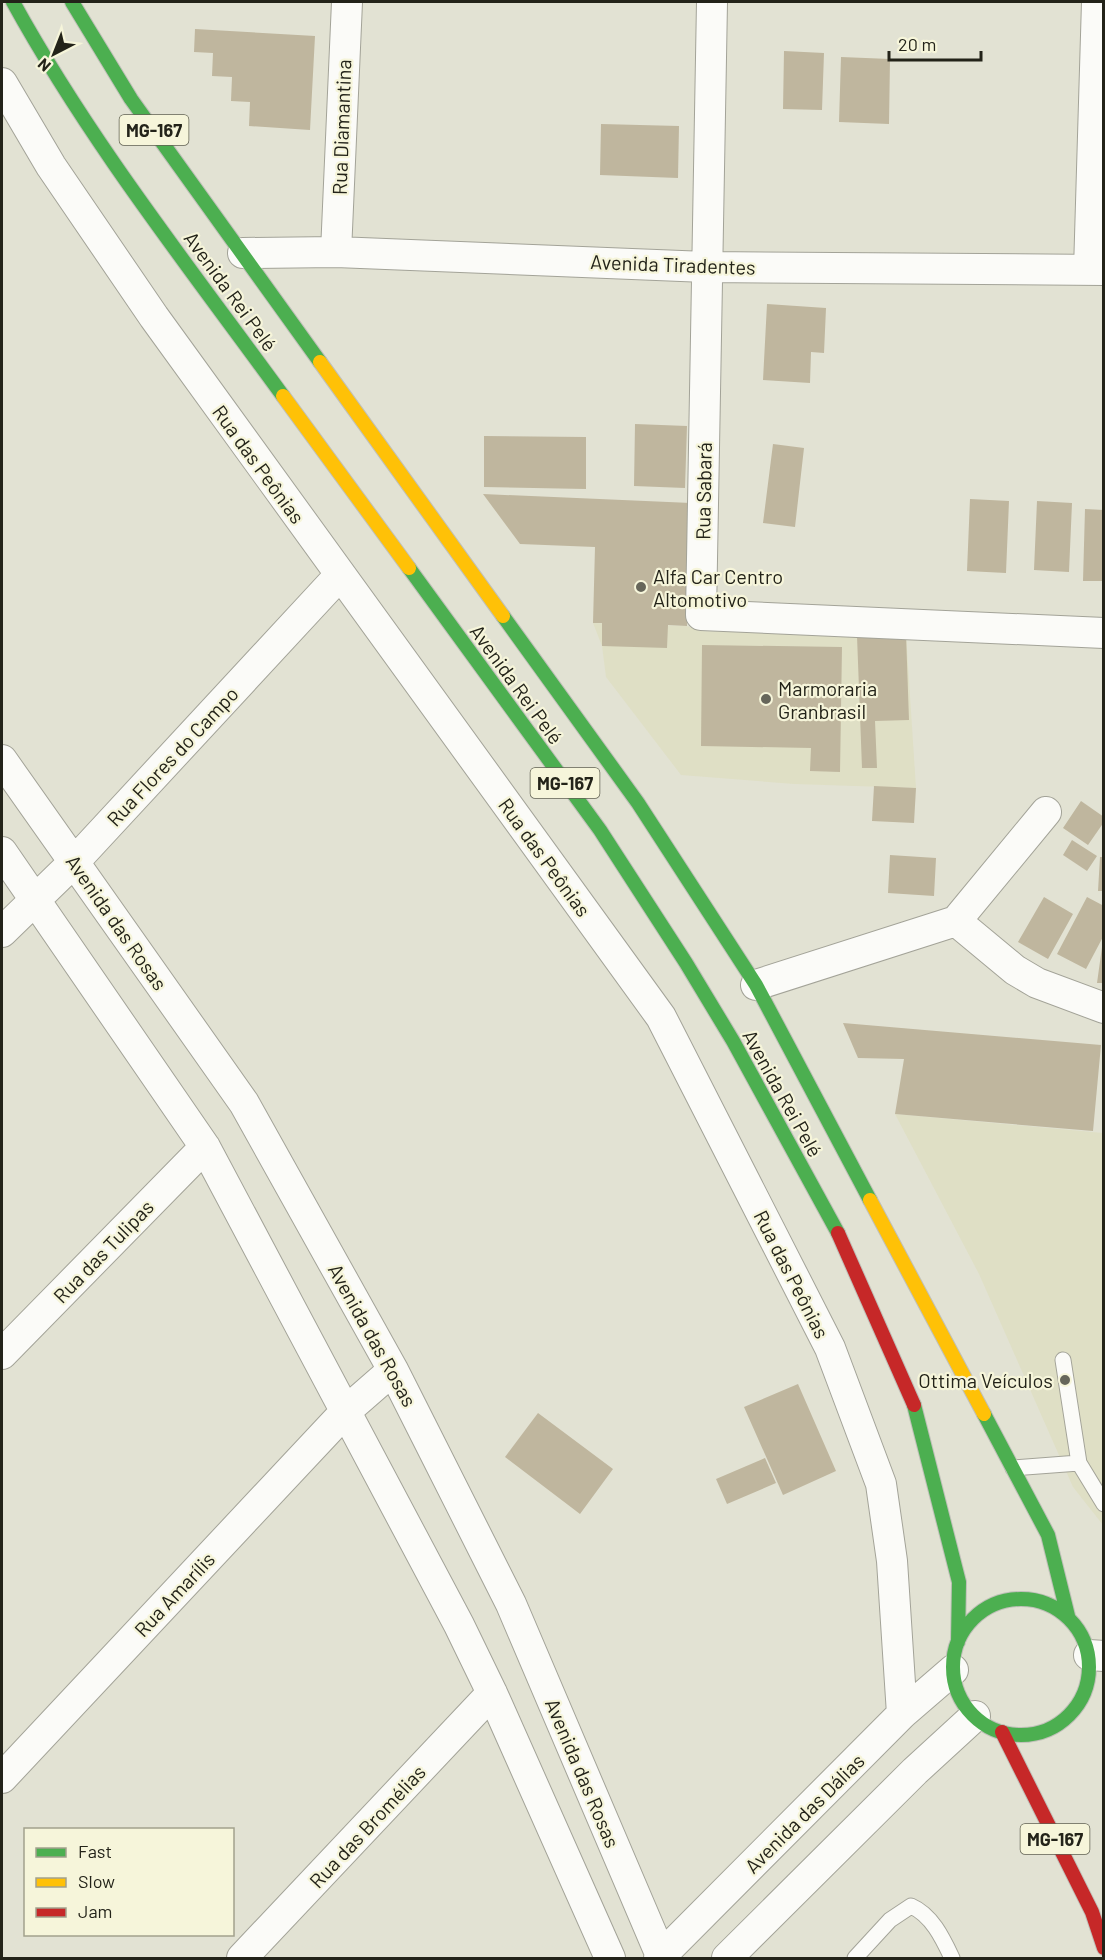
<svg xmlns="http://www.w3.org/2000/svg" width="1105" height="1960" font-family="Barlow,sans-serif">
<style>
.built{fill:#dfdfc5}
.building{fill:#bfb69e}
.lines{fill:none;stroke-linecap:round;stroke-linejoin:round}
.lane-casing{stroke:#a3a398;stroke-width:17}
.street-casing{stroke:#a3a398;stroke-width:32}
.fast-casing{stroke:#c0c0b9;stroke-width:16}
.slow-casing{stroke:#c0c0b9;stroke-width:16}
.jam-casing{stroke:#c0c0b9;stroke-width:16}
.lane{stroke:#fbfbf8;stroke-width:15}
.street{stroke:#fbfbf8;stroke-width:30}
.fast{stroke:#4caf50;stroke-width:14}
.slow{stroke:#ffc107;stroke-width:14}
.jam{stroke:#c62828;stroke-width:14}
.poi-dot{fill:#66665a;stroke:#f6f5da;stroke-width:2}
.labels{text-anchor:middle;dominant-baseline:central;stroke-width:4.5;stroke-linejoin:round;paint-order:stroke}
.shield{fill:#f6f5da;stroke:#626253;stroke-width:1.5}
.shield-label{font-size:18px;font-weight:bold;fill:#232319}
.street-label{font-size:20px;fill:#232319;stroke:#f6f5da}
.poi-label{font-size:20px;fill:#232319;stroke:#f6f5da;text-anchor:start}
</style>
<rect width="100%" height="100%" fill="#e2e2d3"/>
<path class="built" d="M593 623 687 626 700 631 857 636 906 634 916 788 794 784 681 775 606 677 602 646Z
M895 1114 1103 1133V1525L1073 1487 979 1274Z"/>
<path class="building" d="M195 29 315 36 310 130 249 126 250 102 231 101 232 77 212 76 213 53 194 52Z
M784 51 824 53 822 110 783 109Z
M841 57 890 59 889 124 839 122Z
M601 124 679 126 678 178 600 175Z
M767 304 826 308 824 353 811 352 810 383 763 380Z
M635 424 687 426 685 488 634 486Z
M484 436 586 437V489L484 487Z
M773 444 804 448 795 527 763 523Z
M483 494 691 503 687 626 668 625 667 648 602 646V623H593L595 547 520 544Z
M970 499 1009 501 1006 573 967 571Z
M1037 501 1072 503 1069 572 1034 570Z
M1085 509 1104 510V581H1083Z
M906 634 909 720 875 721 877 768H862L857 636Z
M702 645 842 647 840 772 810 771 811 748 701 746Z
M874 786 916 788 914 823 872 821Z
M1081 801 1104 817V822L1088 845 1063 828Z
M1072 840 1097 856 1087 871 1063 855Z
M890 855 936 858 934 896 888 893Z
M1100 857H1104V891H1098Z
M1044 897 1073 914 1048 959 1018 942Z
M1087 897 1104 906V935L1086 969 1057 954Z
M1102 947 1104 983H1097Z
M843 1023 1101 1045 1093 1131 895 1114 904 1059 858 1058Z
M798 1384 836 1471 783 1495 744 1407Z
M538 1413 613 1469 580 1514 505 1457Z
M765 1458 776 1483 727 1504 716 1479Z"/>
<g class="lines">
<defs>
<path id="lane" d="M1079 1463 1104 1504
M1013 1468 1079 1463 1063 1360
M855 1958 890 1920 911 1906C932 1915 943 1939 952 1958"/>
<path id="street" d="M712 2 701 615 1104 633
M2 83 51 166 154 317 661 1017 830 1348 881 1484 892 1561 902 1714
M336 252 347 2
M243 253 336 252 706 267 1104 270
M1089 270 1097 2
M2 760 244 1103 393 1370 511 1604 662 1958
M2 852 205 1147 459 1625 492 1693 610 1958
M956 921 1046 812
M2 932 75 861 339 576
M756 985 956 921 1015 970 1037 983 1104 1008
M2 1354 205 1147
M1089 1655 1104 1656
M2 1778 346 1411 393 1370
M242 1958 492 1693
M659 1958 902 1714 953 1670
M727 1958 915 1771 975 1716"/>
<path id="fast" d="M13 2C90 142 190 268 283 396
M72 2 131 99 320 362
M409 568 600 830 686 963 733 1041 838 1233
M503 616 638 803 756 985 870 1200
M914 1405 959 1582 958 1642
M984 1414 1048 1535 1068 1616
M953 1667a68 68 0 1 1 136 0a68 68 0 1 1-136 0Z"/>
<path id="slow" d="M320 362 503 616
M283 396 409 568
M870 1200 984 1414"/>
<path id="jam" d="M838 1233 914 1405
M1002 1732 1092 1912 1104 1948"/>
</defs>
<use href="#lane" class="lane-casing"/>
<use href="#street" class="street-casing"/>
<use href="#fast" class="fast-casing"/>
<use href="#slow" class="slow-casing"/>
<use href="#jam" class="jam-casing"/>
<use href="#lane" class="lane"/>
<use href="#street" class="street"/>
<use href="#fast" class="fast"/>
<use href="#slow" class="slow"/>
<use href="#jam" class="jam"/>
</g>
<g class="poi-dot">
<circle cx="641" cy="587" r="6"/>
<circle cx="766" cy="699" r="6"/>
<circle cx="1065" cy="1380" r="6"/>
</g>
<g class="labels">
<g class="shield">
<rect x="119.5" y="115" width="69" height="30" rx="4.5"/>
<rect x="530.5" y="768" width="69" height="30" rx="4.5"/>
<rect x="1020.5" y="1824" width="69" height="30" rx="4.5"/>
</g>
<g class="shield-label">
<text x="154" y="130">MG-167</text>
<text x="565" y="783">MG-167</text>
<text x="1055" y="1839">MG-167</text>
</g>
<g class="street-label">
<text transform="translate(341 127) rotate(-88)">Rua Diamantina</text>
<text transform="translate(673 264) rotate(2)">Avenida Tiradentes</text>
<text transform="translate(231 291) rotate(54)">Avenida Rei Pelé</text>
<text transform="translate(259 464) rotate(54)">Rua das Peônias</text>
<text transform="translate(703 491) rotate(-89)">Rua Sabará</text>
<text transform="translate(517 684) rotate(54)">Avenida Rei Pelé</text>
<text transform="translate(172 756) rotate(-47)">Rua Flores do Campo</text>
<text transform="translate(545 857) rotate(54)">Rua das Peônias</text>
<text transform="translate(117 922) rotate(55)">Avenida das Rosas</text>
<text transform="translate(783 1093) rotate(61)">Avenida Rei Pelé</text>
<text transform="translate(103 1251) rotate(-46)">Rua das Tulipas</text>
<text transform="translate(792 1274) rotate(63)">Rua das Peônias</text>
<text transform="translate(373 1335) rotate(61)">Avenida das Rosas</text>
<text transform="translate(174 1594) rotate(-47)">Rua Amarílis</text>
<text transform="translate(583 1773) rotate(67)">Avenida das Rosas</text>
<text transform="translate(804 1813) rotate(-45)">Avenida das Dálias</text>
<text transform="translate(367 1826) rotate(-47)">Rua das Bromélias</text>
</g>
<g class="poi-label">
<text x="653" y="576">Alfa Car Centro<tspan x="653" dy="23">Altomotivo</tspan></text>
<text x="778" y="688">Marmoraria<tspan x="778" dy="23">Granbrasil</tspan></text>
<text x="1053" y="1380" text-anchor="end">Ottima Veículos</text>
</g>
</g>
<rect width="1105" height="1960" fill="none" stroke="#232319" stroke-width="6"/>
<rect x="24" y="1828" width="210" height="108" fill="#f6f5da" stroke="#a2a18d" stroke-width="1.5"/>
<rect x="36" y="1848" width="30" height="9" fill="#4caf50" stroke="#a2a18d" stroke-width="1.5"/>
<text x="78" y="1858" font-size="18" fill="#232319">Fast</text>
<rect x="36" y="1878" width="30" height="9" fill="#ffc107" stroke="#a2a18d" stroke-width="1.5"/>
<text x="78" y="1888" font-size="18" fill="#232319">Slow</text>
<rect x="36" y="1908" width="30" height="9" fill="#c62828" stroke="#a2a18d" stroke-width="1.5"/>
<text x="78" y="1918" font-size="18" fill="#232319">Jam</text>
<g transform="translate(54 54) rotate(222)" stroke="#f6f5da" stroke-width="4.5" paint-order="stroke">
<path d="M0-4.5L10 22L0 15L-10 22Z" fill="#232319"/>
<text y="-9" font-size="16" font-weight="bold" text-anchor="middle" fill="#232319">N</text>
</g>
<path d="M889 51v9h92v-9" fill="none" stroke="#232319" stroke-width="3"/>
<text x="898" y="51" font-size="18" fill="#232319" stroke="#f6f5da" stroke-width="4.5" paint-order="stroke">20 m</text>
</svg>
